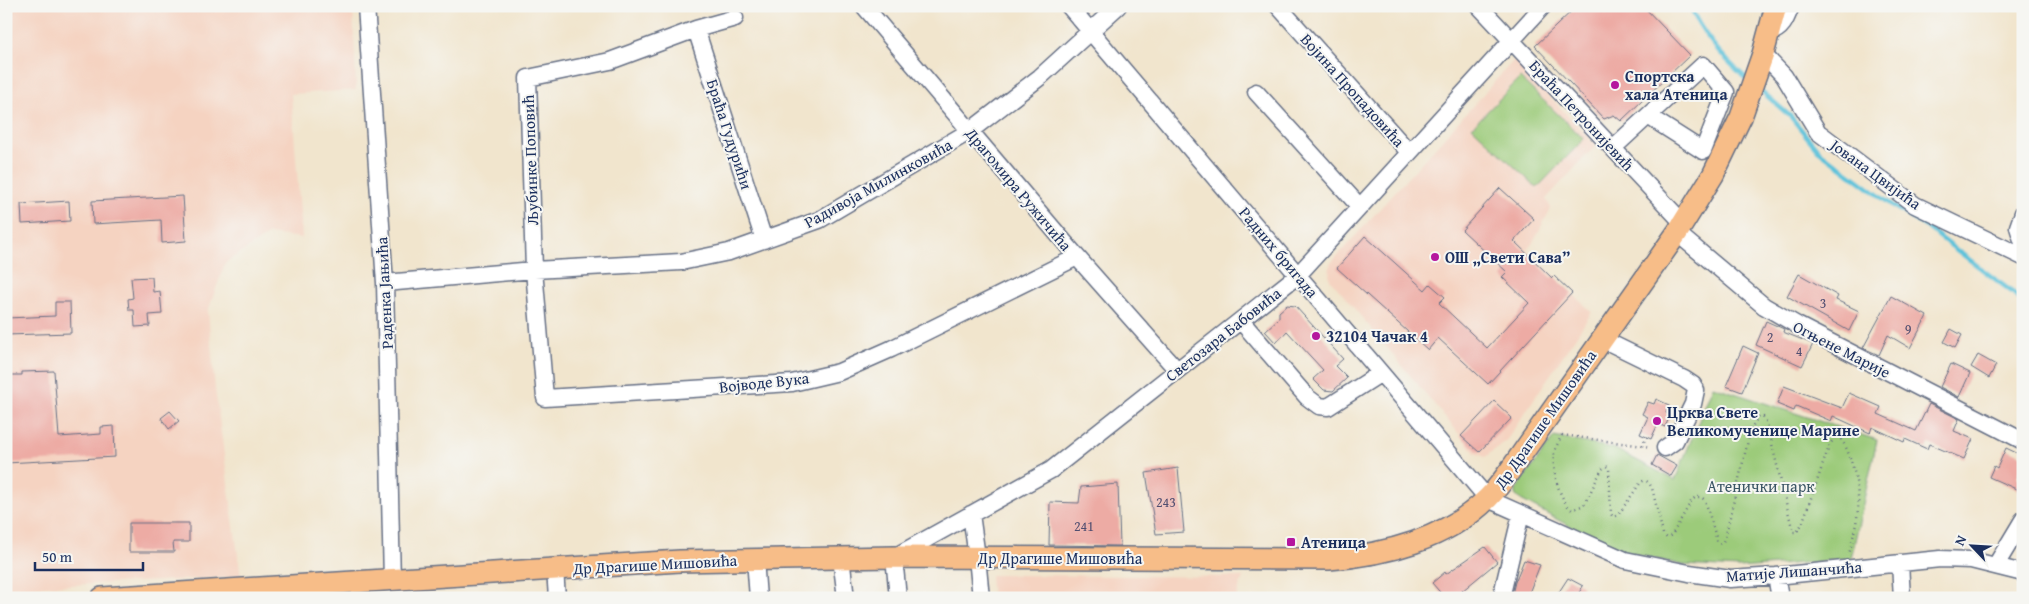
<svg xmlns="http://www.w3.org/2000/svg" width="2029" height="604" font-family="'Gentium Book Plus',serif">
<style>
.built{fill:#f5d3c1}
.green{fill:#9ccb7a;stroke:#5c7d6c}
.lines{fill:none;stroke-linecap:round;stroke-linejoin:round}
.stream{stroke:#5dc2da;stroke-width:4.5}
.building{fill:#edaba4}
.minor-casing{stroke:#666f85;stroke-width:19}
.major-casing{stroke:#666f85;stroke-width:24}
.path{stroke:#666f85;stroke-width:2.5;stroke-dasharray:1 4;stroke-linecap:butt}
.minor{stroke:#fff;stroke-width:16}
.major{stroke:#f7bd88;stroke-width:21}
.poi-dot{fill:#b5179e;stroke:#f6f6f2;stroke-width:2}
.labels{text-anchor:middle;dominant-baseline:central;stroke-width:4;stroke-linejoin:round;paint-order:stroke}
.number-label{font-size:14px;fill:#504e70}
.poi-label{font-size:16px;font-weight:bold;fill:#1b2f5e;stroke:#f6f6f2;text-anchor:start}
.street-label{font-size:16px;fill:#1b2f5e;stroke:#f6f6f2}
.park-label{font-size:16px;fill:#3b5665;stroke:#f6f6f2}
</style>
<rect width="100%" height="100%" fill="#f6f6f2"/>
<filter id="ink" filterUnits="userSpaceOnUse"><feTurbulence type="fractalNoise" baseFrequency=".02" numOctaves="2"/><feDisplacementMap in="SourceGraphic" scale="10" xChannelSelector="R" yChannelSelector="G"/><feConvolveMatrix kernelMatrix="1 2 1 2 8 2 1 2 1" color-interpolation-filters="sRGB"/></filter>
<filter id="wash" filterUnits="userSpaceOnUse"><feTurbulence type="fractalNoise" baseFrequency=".0096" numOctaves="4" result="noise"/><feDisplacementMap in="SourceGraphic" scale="20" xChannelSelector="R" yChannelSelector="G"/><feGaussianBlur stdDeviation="1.12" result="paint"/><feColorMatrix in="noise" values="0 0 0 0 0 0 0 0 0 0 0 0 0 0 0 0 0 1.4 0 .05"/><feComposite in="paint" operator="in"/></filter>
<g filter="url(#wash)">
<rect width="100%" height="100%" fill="#f1e5cd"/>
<path class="built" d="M6 6H353L356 90 291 94 302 238 269 234 225 263 208 311 215 389 241 577 6 588Z
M1514 60 1596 145 1546 199 1551 208 1532 244 1526 250 1592 312 1506 441 1485 457 1475 453 1329 278 1330 264Z
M990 575 1243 577 1236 598H992Z"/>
<path class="green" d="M1520 78 1584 139 1537 188 1472 127Z
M1713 386 1877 440 1851 559 1740 568 1682 565 1612 549 1521 500 1515 495 1517 488 1554 437 1613 448 1675 480Z"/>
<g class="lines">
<path class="stream" d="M1690 6C1702 35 1724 59 1747 79
M1757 87 1791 117 1818 150 1893 206 1925 226 2016 295 2023 303"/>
</g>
<g id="blocks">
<path class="building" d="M1577 6H1643L1690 55 1621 121 1614 115 1604 119 1535 46Z
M1500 188 1534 219 1514 241 1552 278 1554 276 1572 293 1488 384 1438 338 1428 350 1337 268 1365 236 1425 290 1430 284 1445 297 1439 303 1487 348 1529 303 1502 277 1507 272 1462 230Z
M183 196 186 241 162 243 161 220 93 224 92 201Z
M69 201 70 221 22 224 21 204Z
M1799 274 1838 296 1836 300 1859 311 1849 331 1787 296Z
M152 277 153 292 160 291 162 314 149 315 150 326 135 327 134 310H129L128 299 133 298 131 278Z
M1891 296 1927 316 1910 348 1888 335 1879 355 1863 348Z
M55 302H70L71 333 6 335V318L55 316Z
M1287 305 1295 306 1343 359 1335 366 1347 378 1333 391 1324 390 1313 379 1323 370 1287 331 1276 343 1265 331 1279 318V312Z
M1766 321 1784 329 1783 332 1813 344 1802 366 1756 345Z
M1951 329 1962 335 1955 348 1944 342Z
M1743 346 1758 353 1742 392 1726 386Z
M1978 355 1996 365 1989 378 1971 367Z
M1951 364 1970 373 1959 397 1940 387Z
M54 371 59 437 101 434V427L114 426 115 457 6 463V375H22V372Z
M1784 386 1842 408 1849 393 1881 407 1878 414 1916 431 1929 404 1959 419 1954 431 1973 439 1964 459 1929 444 1927 449 1905 439 1904 442 1872 427 1870 433 1833 416 1831 421 1796 406 1794 411 1777 404Z
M1656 399 1669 405 1666 413 1670 416 1665 427 1658 424 1651 439 1640 434 1648 417 1642 414 1648 402 1654 404Z
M1494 401 1512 418 1479 452 1461 436Z
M170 411 179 421 169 429 161 418Z
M2006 448 2023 456V465L2017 477 2023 479V492L1989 477 1994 466 1997 468Z
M1657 455 1677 466 1671 476 1652 465Z
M1178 468 1184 532 1156 534 1146 473Z
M1118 484 1120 546 1049 545 1050 502 1079 503 1081 487Z
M129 523H189V542H173L174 552H129Z
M1485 547 1497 562 1462 591 1468 598H1445L1432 583 1445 572 1446 574Z
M1524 560 1540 565 1527 598H1511L1515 582Z
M1568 578 1583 586 1576 598H1555Z"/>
</g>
</g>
<g filter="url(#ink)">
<use href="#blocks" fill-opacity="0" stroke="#666f85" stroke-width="1"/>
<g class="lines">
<defs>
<path id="minor" d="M366 6 385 283 392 581
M864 6 1077 257 1177 370
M1069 6 1488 499 1625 560 1689 573 1730 579 1776 576 1940 559 1971 560 2023 573
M1278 6 1409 152
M1479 6 1684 224
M735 18 696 29 610 61 528 78 534 270 545 398 792 383 839 372 891 349 1077 257
M696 29 764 240
M1769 33C1783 29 1786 19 1791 6
M1763 54 1784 76 1818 132 1915 205 2023 257
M1256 92 1360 207
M1613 148 1703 65 1726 92 1703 151 1648 116
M2023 213 2018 227 2023 243
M1677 233 1764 306 1797 325 2023 441
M385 283 534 270 681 262 729 252 819 220 970 131 1040 77 1118 6
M1241 321 1307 397 1319 406 1328 407 1381 373
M1602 339 1684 379 1693 385 1696 390 1693 404 1675 441 1665 448
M971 514 977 557 981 598
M841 558 846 598
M755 559 758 598
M1900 563 1902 598
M1996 565 2023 520
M555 569 557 598
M1776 576 1780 598
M898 598 894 557 1051 470 1298 275 1543 6
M1501 598 1521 514"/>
<path id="major" d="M102 598 680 561 894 557 1329 559C1385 555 1447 539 1488 498 1498 488 1506 476 1514 465L1677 233 1713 175 1741 117 1763 54 1776 6"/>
</defs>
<use href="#minor" class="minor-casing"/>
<use href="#major" class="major-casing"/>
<path class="path" d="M1562 435C1559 441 1555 448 1554 454 1552 470 1559 500 1572 510L1584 505 1602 469 1606 466 1609 468 1611 514 1613 517 1618 515 1641 482 1645 480 1649 483 1652 488 1663 534 1667 538 1672 535 1692 500 1696 497H1701L1705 500 1718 544 1722 543 1725 538 1751 428 1759 416 1763 417 1767 423 1793 532H1797L1802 524 1830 444 1837 435C1851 446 1860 491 1858 509 1857 524 1852 540 1849 555
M1562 435 1651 447
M1642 446 1646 437"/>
<use href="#minor" class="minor"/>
<use href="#major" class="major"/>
</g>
</g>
<g class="poi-dot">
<circle cx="1615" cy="85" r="5"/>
<circle cx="1435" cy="257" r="5"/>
<circle cx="1316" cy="336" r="5"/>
<circle cx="1657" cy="421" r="5"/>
<rect x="1286" y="537" width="10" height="10" rx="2.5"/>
</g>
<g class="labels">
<g class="number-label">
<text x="1823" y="303">3</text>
<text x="1908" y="329">9</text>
<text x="1770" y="337">2</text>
<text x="1799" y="351">4</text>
<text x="1166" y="502">243</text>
<text x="1084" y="526">241</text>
</g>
<g class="poi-label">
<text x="1625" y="76">Спортска<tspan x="1625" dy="18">хала Атеница</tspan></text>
<text x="1445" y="257">ОШ „Свети Сава”</text>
<text x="1326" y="336">32104 Чачак 4</text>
<text x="1667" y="412">Црква Свете<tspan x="1667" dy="18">Великомученице Марине</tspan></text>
<text x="1301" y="542">Атеница</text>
</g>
<g class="street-label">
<text transform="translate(1353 90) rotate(48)">Војина Пропадовића</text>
<text transform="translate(1582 115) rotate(47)">Браћа Петронијевић</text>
<text transform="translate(730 134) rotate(72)">Браћа Гудурићи</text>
<text transform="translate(530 160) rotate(-92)">Љубинке Поповић</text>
<text transform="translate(1876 174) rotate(36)">Јована Цвијића</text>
<text transform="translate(878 183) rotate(-29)">Радивоја Милинковића</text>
<text transform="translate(1019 189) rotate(50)">Драгомира Ружичића</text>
<text transform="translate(1279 252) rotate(50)">Радних бригада</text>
<text transform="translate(384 293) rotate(-93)">Раденка Јањића</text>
<text transform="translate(1223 334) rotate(-38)">Светозара Бабовића</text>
<text transform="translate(1842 349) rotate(27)">Огњене Марије</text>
<text transform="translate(764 382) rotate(-6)">Војводе Вука</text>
<text transform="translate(1545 419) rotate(-55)">Др Драгише Мишовића</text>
<text x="1060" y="558">Др Драгише Мишовића</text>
<text transform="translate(655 564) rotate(-3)">Др Драгише Мишовића</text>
<text transform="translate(1794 571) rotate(-4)">Матије Лишанчића</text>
</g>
<g class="park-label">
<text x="1761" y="486">Атенички парк</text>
</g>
</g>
<rect width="2029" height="604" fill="none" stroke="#f6f6f2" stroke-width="25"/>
<g transform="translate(1972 546) rotate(295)" stroke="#f6f6f2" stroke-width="4" paint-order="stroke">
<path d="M0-4L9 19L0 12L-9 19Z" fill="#1b2f5e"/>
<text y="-8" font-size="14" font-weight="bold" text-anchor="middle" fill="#1b2f5e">N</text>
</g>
<path d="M35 562v8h108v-8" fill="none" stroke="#1b2f5e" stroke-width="2.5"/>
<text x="42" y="562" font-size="15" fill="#1b2f5e" stroke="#f6f6f2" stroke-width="4" paint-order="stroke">50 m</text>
</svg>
